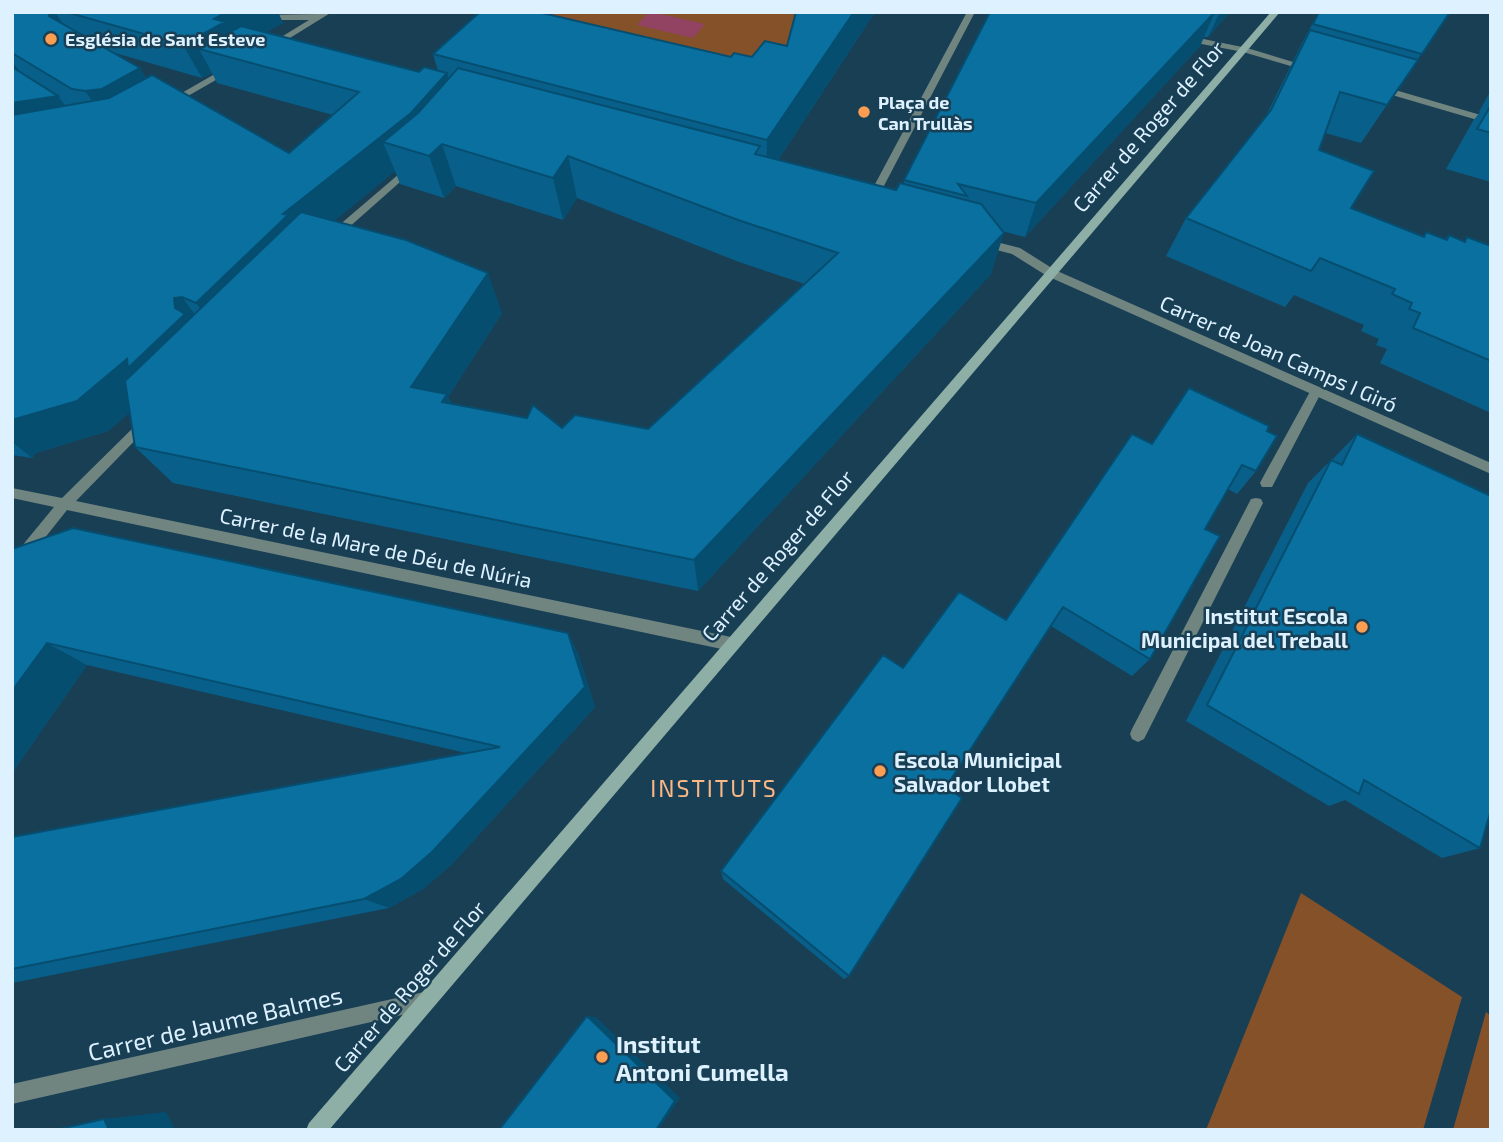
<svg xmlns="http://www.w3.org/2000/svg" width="1503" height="1142" font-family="'Exo 2',sans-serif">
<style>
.green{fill:#845129}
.water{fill:#914361}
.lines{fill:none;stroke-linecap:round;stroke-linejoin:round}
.lane{fill:#708580;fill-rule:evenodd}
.street{fill:#708580;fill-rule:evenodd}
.secondary{fill:#8eafa6;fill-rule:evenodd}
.wall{fill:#08608a;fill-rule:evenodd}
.shaded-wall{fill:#064e70}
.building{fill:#0970a0;stroke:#064e70;stroke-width:2}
.poi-dot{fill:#fb9e52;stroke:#193f55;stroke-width:2.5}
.labels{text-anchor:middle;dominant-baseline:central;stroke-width:5;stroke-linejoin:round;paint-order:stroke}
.far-poi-label{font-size:18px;font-weight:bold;fill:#ddf1ff;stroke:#193f55;text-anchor:start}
.street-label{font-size:21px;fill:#ddf1ff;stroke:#193f55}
.poi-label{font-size:21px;font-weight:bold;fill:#ddf1ff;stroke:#193f55;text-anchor:end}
.neighbourhood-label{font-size:23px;letter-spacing:2px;fill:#fab887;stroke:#193f55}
.near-street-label{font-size:24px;fill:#ddf1ff;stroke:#193f55}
.near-poi-label{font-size:24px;font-weight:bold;fill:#ddf1ff;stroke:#193f55;text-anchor:start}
</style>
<rect width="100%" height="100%" fill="#193f55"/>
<path class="green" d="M530 12H814L771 72Z
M1301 893 1462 997 1423 1130H1206Z
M1486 1012 1491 1016V1130H1453Z"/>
<path class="water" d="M649 12H652L705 24 693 38 637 25Z"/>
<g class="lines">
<path class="lane" d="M1316 386 1322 391 1272 487H1262L1260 483 1262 479 1312 388Z
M1256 498 1261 499 1263 503 1144 739 1138 742 1132 739 1130 734 1132 729 1251 499Z"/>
<path class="street" d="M322 12H332L272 49 265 47 309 20H262L259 19V15L318 14Z
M967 12H975L876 201 871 204 867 203 866 201Z
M1184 35 1247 48 1313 68 1308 71 1243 52 1181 40 1180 38Z
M227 67 235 69 174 104 166 102Z
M1378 85 1491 118V124L1375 90 1373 88Z
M413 162 417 163V167L338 237H330V233Z
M981 238 1020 248 1055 270 1491 463V474L1047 276 1012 254 977 245V239Z
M146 417 152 422 150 425 76 501 731 637 736 639 738 644 736 649 731 651 67 510 17 573 12 575V558L54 507 12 498V488L62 498 142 419Z
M428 991 434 994 437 1000 434 1006 428 1009 12 1104V1084Z"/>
<path class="secondary" d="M1271 12H1280L329 1130H306L309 1123Z"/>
</g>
<path class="wall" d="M12 12H278L283 23 266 32 419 72 438 71 433 54 478 14 474 12H538L731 57H752L787 46 796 12H875L778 160 896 190 904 184V180L990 12H1230L1208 37H1204L1200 46 1025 237 1002 231 991 274 698 591 173 483 135 447 130 412 108 431 36 453 32 458 12 455ZM115 53 202 78 212 73 217 83 333 115 289 153 146 78ZM395 171 400 184 444 198 456 186 563 220 577 198 739 262 805 284 648 429 562 428 452 404 448 397 502 313 334 221Z
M1319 12H1450L1361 143 1325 133 1319 150 1351 208 1423 236 1426 232 1445 239 1449 235 1464 241 1467 237 1491 246V413L1380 363 1387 349 1376 345 1379 339 1361 331 1364 325 1294 295 1285 307 1166 256 1186 218 1265 118 1304 39Z
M1491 90V182L1446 169 1473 121 1480 112H1479Z
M1267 431 1256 471 1237 494 1228 489 1205 529 1150 659 1132 676 1051 626 946 787 849 976 844 979 723 879 721 871 903 668 1006 620 1152 444Z
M1357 434 1480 848 1442 858 1345 800 1329 806 1186 721 1308 483 1331 460H1332Z
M12 549 568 633 579 656 595 707 452 864 423 889 389 908 12 983V837L466 753 87 665 12 773Z"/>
<path class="shaded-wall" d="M50 12H55L75 42 49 16Z
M226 12H278L283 23 238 49H199L212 73 202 78 183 45 214 19Z
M854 12H875L766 178 767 140Z
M1215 12 1200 46 1025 237 1036 203Z
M1220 12H1230L1208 37Z
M12 61 26 80 12 83Z
M140 68 161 102 109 125 85 91Z
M447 73 457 106 383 142 395 171 305 245 220 335 196 303 283 214Z
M58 96 83 130 12 147V103Z
M442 144 456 186 444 198 429 156Z
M568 156 577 198 563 220 553 178Z
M1004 233 991 274 698 591 694 560Z
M488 273 502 313 448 397 464 431 411 387Z
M182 297 206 329 152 393 108 431 36 453 32 458 12 442V420L175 308 174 298Z
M568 633 579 656 595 707 452 864 423 889 389 908 364 899 432 852Z
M47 643 87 665 12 773V691Z
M587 1016 596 1017 680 1098 658 1130H656Z
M166 1112 175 1130H109L104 1119Z"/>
<path class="building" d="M12 12H50L49 16 140 68 102 89 85 91 72 89 12 53Z
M66 12H226L214 19 225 22 183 45Z
M480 12H538L731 57 734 53 752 57 765 41 787 46 796 12H854L767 140 433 54Z
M990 12H1215L1036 203 958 184 967 196 904 180Z
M1319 12H1450L1422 54 1313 24Z
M241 26 419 72 424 67 447 73 411 113 283 214 288 215 196 303 182 297 174 298 175 308 185 314 128 368 127 359 77 401 12 420V115L109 98 152 75 289 153 359 92 199 49Z
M1310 30 1418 60 1387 105 1340 92 1319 150 1374 171 1351 208 1424 237 1426 232 1447 240 1449 235 1465 242 1467 237 1491 246V361L1413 328 1420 313 1409 309 1412 303 1392 294 1395 289 1320 258 1311 271 1186 218 1271 110Z
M12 67 58 96 12 103Z
M458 68 760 146 755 154 896 190 900 183 981 204 1004 233 694 560 135 447 125 381 301 212 406 240 488 273 411 387 447 394 442 402 527 418 533 405 562 428 575 415 648 429 838 253 738 220 568 156 553 178 442 144 429 156 383 142 418 113Z
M1491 105V133L1477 129Z
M1189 388 1269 426 1267 431 1277 436 1256 471 1242 465 1205 529 1220 536 1150 659 1063 607 946 787 962 798 849 976 721 871 883 655 903 668 959 592 1006 620 1132 434 1152 444Z
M1357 434 1491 496V810L1480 848 1364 780 1359 794 1207 705 1331 460 1342 465Z
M73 528 568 633 585 687 432 852 401 879 364 899 12 969V837L500 747 47 643 12 691V549Z
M587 1016 675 1101 656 1130H499Z
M104 1119 109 1130H55Z"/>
<g class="poi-dot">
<circle cx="51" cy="39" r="7"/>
<circle cx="864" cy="112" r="7"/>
<circle cx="1362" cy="627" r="7"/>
<circle cx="880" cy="771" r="7"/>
<circle cx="602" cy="1057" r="7"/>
</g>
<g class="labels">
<g class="far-poi-label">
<text x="65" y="39">Església de Sant Esteve</text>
<text x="878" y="102">Plaça de<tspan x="878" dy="21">Can Trullàs</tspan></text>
</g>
<g class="street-label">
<text transform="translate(1148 126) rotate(-49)">Carrer de Roger de Flor</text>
<text transform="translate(1279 353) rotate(24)">Carrer de Joan Camps I Giró</text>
<text transform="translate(376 547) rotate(12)">Carrer de la Mare de Déu de Núria</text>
<text transform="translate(777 555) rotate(-49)">Carrer de Roger de Flor</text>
<text transform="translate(409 986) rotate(-49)">Carrer de Roger de Flor</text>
</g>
<g class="poi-label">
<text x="1348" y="615">Institut Escola<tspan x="1348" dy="24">Municipal del Treball</tspan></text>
<text x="894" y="759" text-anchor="start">Escola Municipal<tspan x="894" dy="24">Salvador Llobet</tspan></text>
</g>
<g class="neighbourhood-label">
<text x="714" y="788">INSTITUTS</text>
</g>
<g class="near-street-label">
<text transform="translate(215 1023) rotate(-13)">Carrer de Jaume Balmes</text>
</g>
<g class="near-poi-label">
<text x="616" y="1043">Institut<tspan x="616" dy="28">Antoni Cumella</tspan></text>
</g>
</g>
<rect width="1503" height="1142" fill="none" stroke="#ddf1ff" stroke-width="28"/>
</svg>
